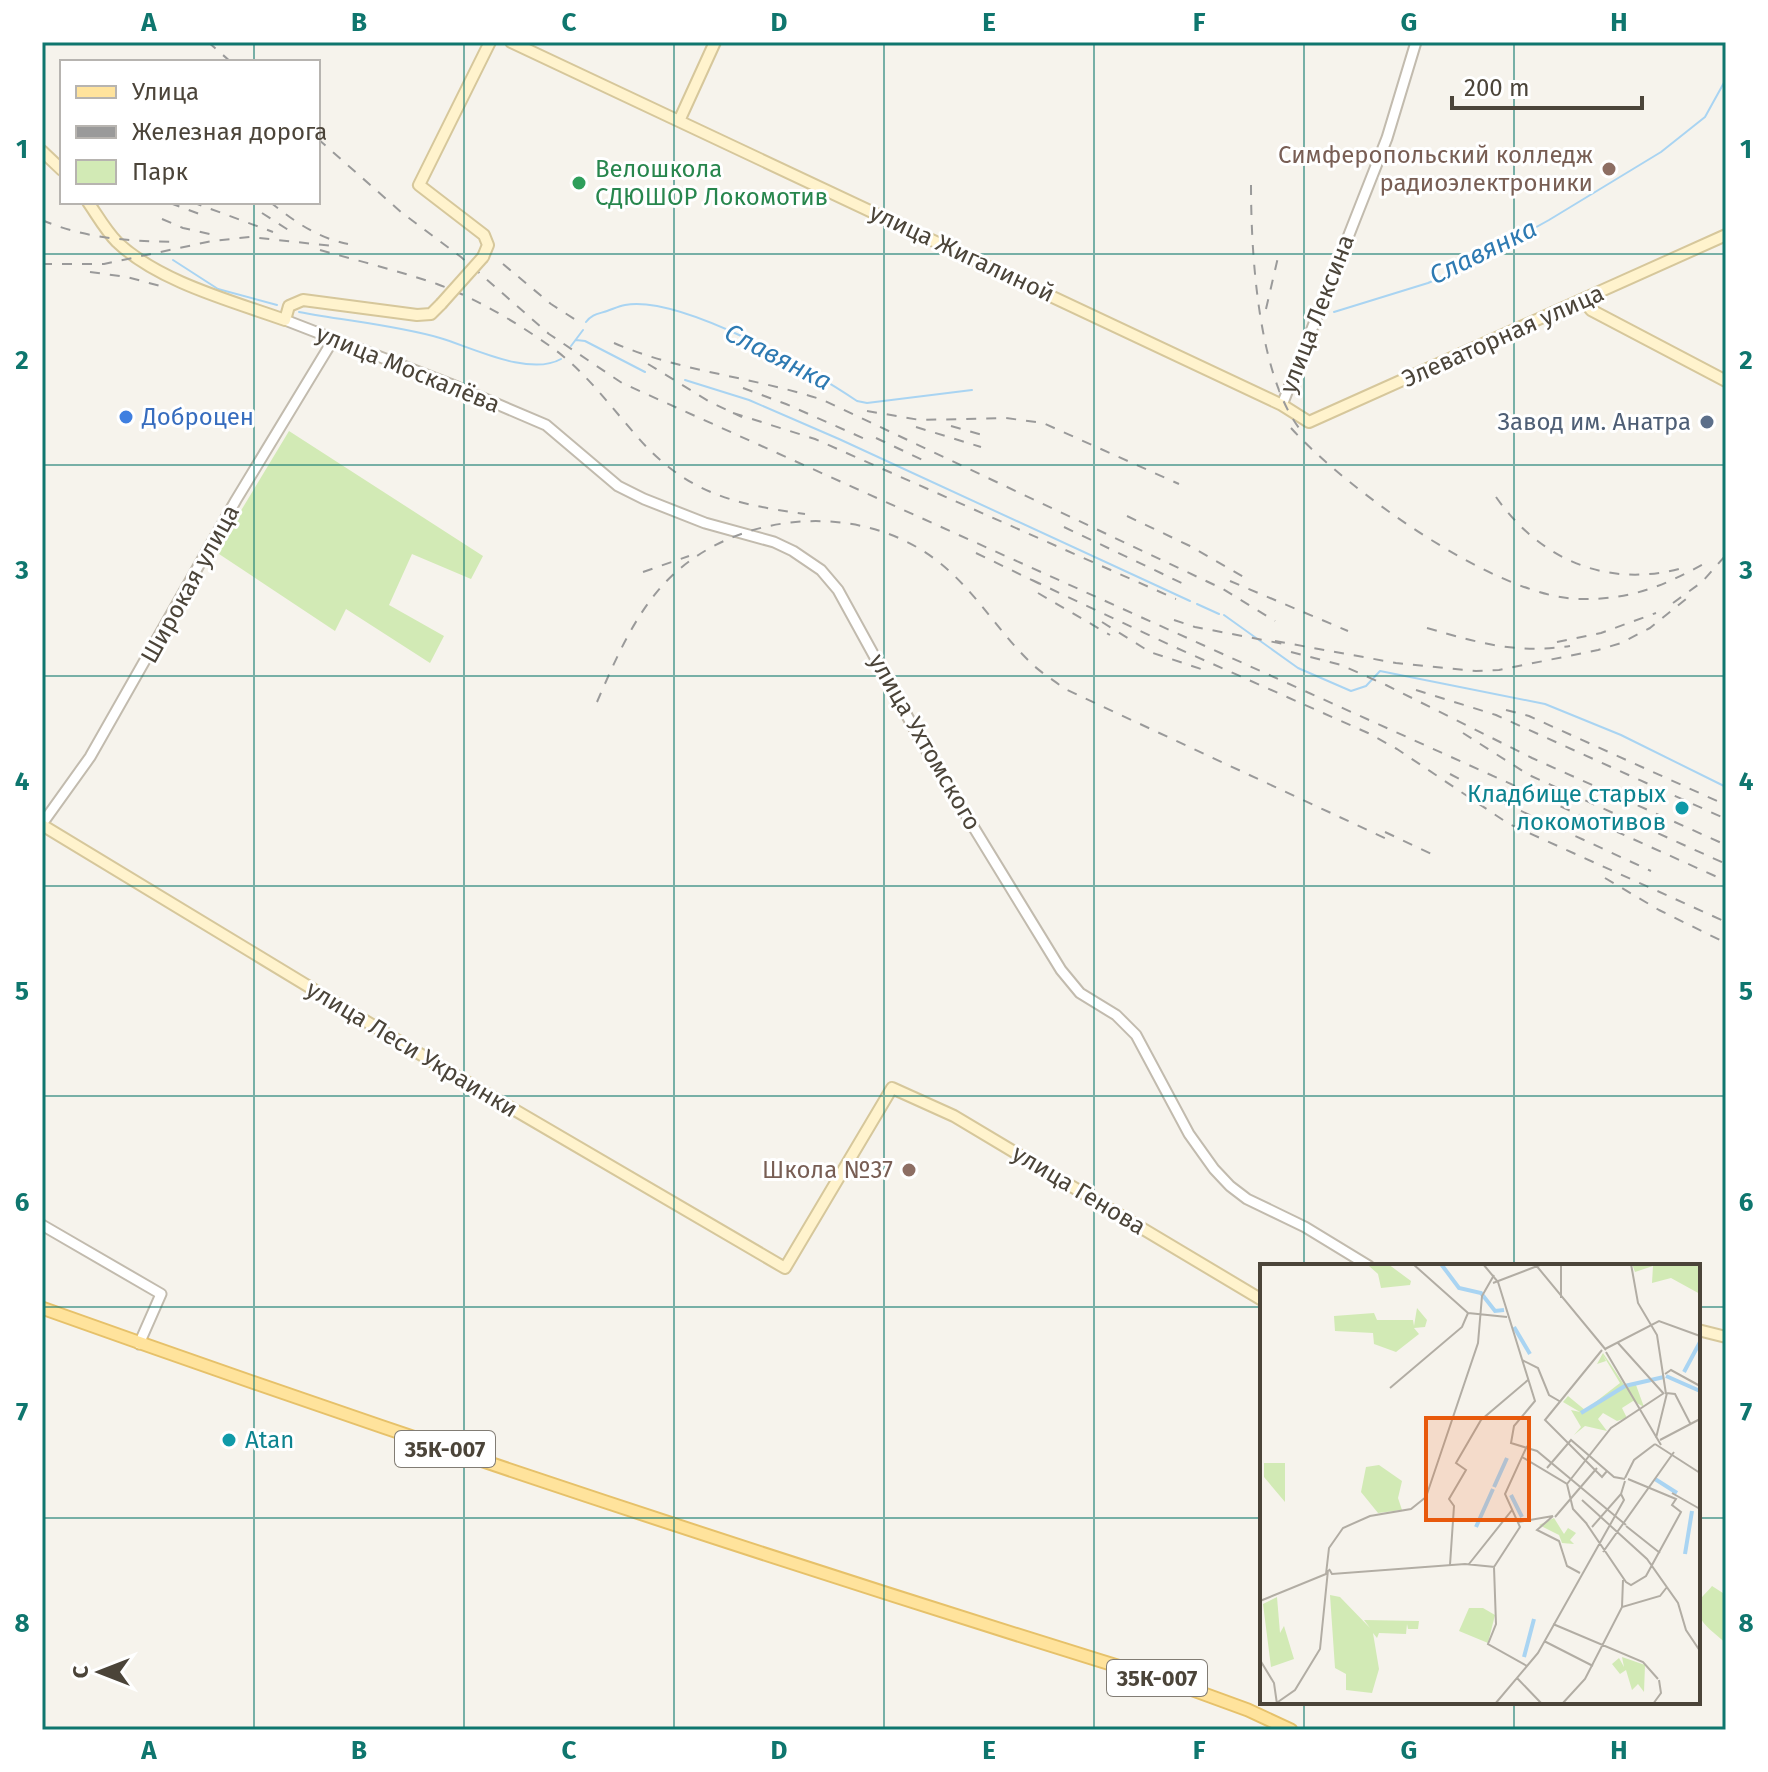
<svg xmlns="http://www.w3.org/2000/svg" width="1768" height="1772" font-family="'Fira Sans',sans-serif">
<style>
.green{fill:#d2eab5}
.lines{fill:none;stroke-linecap:round;stroke-linejoin:round}
.stream{stroke:#a9d4f2;stroke-width:2}
.tertiary-casing{stroke:#c2bbae;stroke-width:13}
.secondary-casing{stroke:#d6c79b;stroke-width:14}
.primary-casing{stroke:#e6c16a;stroke-width:15}
.tertiary{stroke:#fff;stroke-width:9}
.secondary{stroke:#fff3cd;stroke-width:10}
.primary{stroke:#ffe39c;stroke-width:11}
.rail{stroke:#9a9a9a;stroke-width:2;stroke-dasharray:10 10;stroke-linecap:butt}
.secondary-bridge-casing{stroke:#d6c79b;stroke-width:14;stroke-linecap:butt}
.secondary-bridge{stroke:#fff3cd;stroke-width:10}
.grid{fill:none;stroke:#0f766e;stroke-width:2;stroke-opacity:0.55}
.education-dot{fill:#8d6e63;stroke:#fff;stroke-width:3}
.leisure-dot{fill:#2e9e5b;stroke:#fff;stroke-width:3}
.shop-dot{fill:#3f7fe0;stroke:#fff;stroke-width:3}
.service-dot{fill:#5c6f8a;stroke:#fff;stroke-width:3}
.culture-dot{fill:#0f9aa8;stroke:#fff;stroke-width:3}
.labels{text-anchor:middle;dominant-baseline:central;stroke-width:6;stroke-linejoin:round;paint-order:stroke}
.shield{fill:#fff;stroke:#817c74;stroke-width:2}
.shield-label{font-size:22px;font-weight:bold;fill:#4b4439}
.education-label{font-size:24px;fill:#785e54;stroke:#fff;text-anchor:end}
.leisure-label{font-size:24px;fill:#27864d;stroke:#fff;text-anchor:start}
.street-label{font-size:24px;fill:#4b4439;stroke:#fff}
.shop-label{font-size:24px;fill:#366cbe;stroke:#fff;text-anchor:start}
.service-label{font-size:24px;fill:#4e5e75;stroke:#fff;text-anchor:end}
.culture-label{font-size:24px;fill:#0d838f;stroke:#fff;text-anchor:end}
.water-label{font-size:26px;font-style:italic;fill:#2e7ab2;stroke:#fff}
.inset-river{fill:none;stroke:#a9d4f2;stroke-width:4}
.inset-road{fill:none;stroke:#b2ada4;stroke-width:2}
.view{fill:#e8590c;fill-opacity:0.15;stroke:#e8590c;stroke-width:4}
.inset-edge{fill:none;stroke:#4b4439;stroke-width:4}
.neatline{fill:none;stroke:#0f766e;stroke-width:3}
.grid-label{font-size:26px;text-anchor:middle;font-weight:bold;fill:#0f766e}
</style>
<rect width="100%" height="100%" fill="#f6f3ec"/>
<path class="green" d="M289 431 483 556 471 579 412 554 389 605 444 636 430 663 346 609 335 631 216 552Z
M1712 1586 1726 1595V1643C1716 1634 1691 1618 1699 1602 1701 1597 1708 1591 1712 1586Z"/>
<g class="lines">
<path class="stream" d="M173 260 218 289 277 305
M299 312C346 321 395 325 440 338 471 347 529 377 561 359
M1334 312 1428 283 1463 268 1549 220 1661 152 1705 117 1726 79
M586 322C592 314 598 314 607 311 613 309 619 306 625 305 680 295 810 369 857 401L867 403 972 390
M576 340 585 341 645 372
M571 346 583 330
M685 380 749 400 839 439 1190 601
M1197 604 1219 614
M1224 615 1298 668 1351 691 1366 686 1380 671 1545 704 1621 735 1726 787"/>
<defs>
<path id="tertiary" d="M285 320 450 384 546 425 618 486 644 499 705 523 774 542 793 551 821 570 838 590 922 743 1061 970 1080 993 1116 1015 1136 1035 1189 1134 1214 1169 1230 1186 1247 1199 1305 1227 1369 1266
M1282 405 1387 138 1416 42
M42 824 90 757 236 500 333 340
M42 1225 161 1294 139 1344"/>
<path id="secondary" d="M511 42 1282 405 1309 422 1726 235
M679 121 715 42
M42 151 62 170
M88 202C97 215 106 231 117 242 159 282 232 301 285 320L289 306 303 300 417 315 431 314 441 304
M483 257 488 245 484 235 419 185 490 42
M1583 300 1591 310 1726 381
M42 825 448 1071 785 1268 892 1088 954 1116 1262 1300
M1698 1330 1726 1337"/>
<path id="primary" d="M42 1308C420 1443 802 1569 1185 1687L1248 1710 1291 1730"/>
</defs>
<use href="#tertiary" class="tertiary-casing"/>
<use href="#secondary" class="secondary-casing"/>
<use href="#primary" class="primary-casing"/>
<use href="#tertiary" class="tertiary"/>
<use href="#secondary" class="secondary"/>
<use href="#primary" class="primary"/>
<path class="rail" d="M208 42 231 62
M318 139 401 212 461 257 549 334 622 383 1726 881
M1251 185C1251 254 1258 380 1303 433
M192 202 273 232
M270 202C294 221 317 238 348 244
M170 203 202 215
M262 213 290 231
M162 219 183 228 218 236
M42 220C86 239 129 241 176 242
M320 250C359 261 399 271 437 284 478 299 519 324 554 349 586 373 608 403 634 433 684 492 731 504 805 514
M42 264H104L212 241 250 237 333 246
M503 264 551 304 582 324
M90 272 127 277 164 287
M1266 309 1279 253
M614 343C681 372 754 377 823 400L1223 589 1275 621
M648 364 710 402 742 417
M743 388 786 404 865 439
M867 411 920 420 1006 418 1043 423 1179 484
M733 413 815 439 1176 599
M951 426 986 436
M916 427 981 447
M1291 428C1346 489 1497 598 1580 599 1631 600 1664 586 1707 562
M876 438 927 462
M1496 497C1539 558 1604 588 1679 569
M1127 516 1190 546 1249 580
M1064 527 1188 586
M976 553 1040 584
M643 572 689 556
M1032 580 1170 645 1368 733 1397 749 1509 824 1726 922
M1230 581 1348 631
M1038 593 1110 635
M1673 603 1702 582 1726 555
M1174 620 1195 627 1284 644
M1102 622 1150 652 1210 672
M1427 628C1479 643 1516 654 1570 646
M1275 641 1396 663 1476 671 1499 670 1598 650 1621 643 1650 628 1686 599
M1557 642 1601 633 1656 613
M1291 652 1341 665 1386 685 1532 758 1726 845
M1416 690 1496 715 1726 819
M597 702C617 656 638 606 676 572 746 510 862 503 936 560 973 588 995 627 1027 659 1038 671 1052 679 1065 689L1391 841
M1506 710 1529 716 1726 805
M1463 733 1529 775 1726 864
M1450 774 1506 804 1651 871
M1385 832 1438 857
M1605 878 1659 910 1726 943"/>
<defs>
<path id="secondary-bridge" d="M441 304 483 257"/>
</defs>
<use href="#secondary-bridge" class="secondary-bridge-casing"/>
<use href="#secondary-bridge" class="secondary-bridge"/>
</g>
<path class="grid" d="M254 42V62M464 42V1730M674 42V1730M884 42V1730M1094 42V1730M1304 42V1266M1514 42V1266M254 202V1730M42 254H1726M42 465H1726M42 676H1726M42 886H1726M42 1096H1726M42 1307H1262M1698 1307H1726M42 1518H1262M1698 1518H1726M1304 1702V1730M1514 1702V1730"/>
<g class="education-dot">
<circle cx="1609" cy="169" r="8"/>
<circle cx="909" cy="1170" r="8"/>
</g>
<circle class="leisure-dot" cx="579" cy="183" r="8"/>
<circle class="shop-dot" cx="126" cy="417" r="8"/>
<circle class="service-dot" cx="1707" cy="422" r="8"/>
<g class="culture-dot">
<circle cx="1682" cy="808" r="8"/>
<circle cx="229" cy="1440" r="8"/>
</g>
<g class="labels">
<g class="shield">
<rect x="395" y="1431" width="100" height="36" rx="6"/>
<rect x="1107" y="1660" width="100" height="36" rx="6"/>
</g>
<g class="shield-label">
<text x="445" y="1449">35К-007</text>
<text x="1157" y="1678">35К-007</text>
</g>
<g class="education-label">
<text x="1593" y="155">Симферопольский колледж<tspan x="1593" dy="28">радиоэлектроники</tspan></text>
<text x="893" y="1170">Школа №37</text>
</g>
<g class="leisure-label">
<text x="595" y="169">Велошкола<tspan x="595" dy="28">СДЮШОР Локомотив</tspan></text>
</g>
<g class="street-label">
<text transform="translate(962 253) rotate(25)">улица Жигалиной</text>
<text transform="translate(1317 314) rotate(-69)">улица Лексина</text>
<text transform="translate(1503 336) rotate(-24)">Элеваторная улица</text>
<text transform="translate(408 369) rotate(22)">улица Москалёва</text>
<text transform="translate(190 584) rotate(-61)">Широкая улица</text>
<text transform="translate(925 742) rotate(60)">улица Ухтомского</text>
<text transform="translate(412 1049) rotate(31)">улица Леси Украинки</text>
<text transform="translate(1079 1190) rotate(31)">улица Генова</text>
</g>
<g class="shop-label">
<text x="142" y="417">Доброцен</text>
</g>
<g class="service-label">
<text x="1691" y="422">Завод им. Анатра</text>
</g>
<g class="culture-label">
<text x="1666" y="794">Кладбище старых<tspan x="1666" dy="28">локомотивов</tspan></text>
<text x="245" y="1440" text-anchor="start">Atan</text>
</g>
<g class="water-label">
<text transform="translate(1483 252) rotate(-26)">Славянка</text>
<text transform="translate(778 357) rotate(27)">Славянка</text>
</g>
</g>
<g transform="translate(1260 1264)">
<rect width="440" height="440" fill="#f6f3ec"/>
<path d="M128 0 151 17 150 21 121 24 118 10 109 2ZM372 0H440V30L411 14 392 19 393 2 375 8ZM157 44 167 56 165 63 154 64 159 70 136 88 114 80 113 69 75 67 74 52 114 49 117 56H153L154 62ZM343 89 365 122 376 121 384 143 373 137 362 144 367 154 357 157 343 149 338 155 347 167 325 162 314 171 321 163 311 146 320 148 303 138 308 132 325 146 360 119 343 91 346 97 337 100ZM4 199H25V238L4 213ZM119 201 142 217 138 234 142 246 118 249 101 228 106 203ZM294 254 304 270 308 264 316 269 310 276 314 280 302 279 299 271 279 261ZM70 331 80 333 110 364 104 356 159 357 158 365H148L147 360 146 370 119 369 117 374 113 369 119 405 112 429 86 426V410L75 404ZM17 333 20 369 24 362 34 395 11 403 3 340ZM209 344H223L235 351 228 379 199 367ZM362 393 385 401 384 428 378 420 372 426 366 406 360 410 352 400 359 394 364 403Z" fill="#d2eab5"/>
<path class="inset-river" d="M181 0 199 24 221 29 235 47 244 46M254 63 270 90M424 108 440 78M406 112 440 127M321 149 365 122 404 113M395 215 417 229M234 223 247 194M251 231 262 253M216 263 233 225M425 290 432 247M264 393 274 355"/>
<path class="inset-road" d="M153 0 208 49M223 0 238 18 275 137 254 162 251 179 277 187 366 261M275 0 346 86M371 0 378 39 397 71 406 130M233 19 280 1M301 34V0M208 49 247 53M358 79 404 130M345 85 399 57 440 72M342 86 285 156 342 213 347 207M346 88 401 181M262 96 278 104 289 131 301 138M405 110 411 106 440 122M130 124 202 63 208 49M406 129 415 130 431 161M396 174 407 129M400 176 440 155M395 180 440 209M262 193 307 220 313 245 327 260M287 204 311 176 354 213 365 215M365 214 374 196 395 180M307 220 351 164 404 129M412 229 440 245M322 236 387 295 418 339 426 366 440 387M293 252 277 266 299 277 307 302 320 309M295 253 337 204M258 258 293 252M326 259 366 318 371 321 386 312 421 248 412 241 416 235 368 215M366 262 400 289M332 263 361 230 365 217M343 288 414 188M209 300 252 246M190 301 194 242 189 235 206 206 196 199 221 156 268 116M69 305 72 310 205 300 235 303M0 337 66 310 69 284 83 264 110 252 151 245 166 233 218 79 222 32 234 11M362 343 363 316M293 360 383 398 398 415M284 377 333 402M0 396 14 419 17 440M267 402 228 380 236 360 234 303 260 263 245 230 267 182M257 414 282 440M15 440 35 426 60 385 68 306M235 440 278 389 364 236 361 230M302 440 325 415 362 343 400 332 407 323M393 440 401 429 399 416"/>
<path class="view" d="M166 154H269V256H166Z"/>
<rect width="440" height="440" class="inset-edge"/>
</g>
<rect width="1768" height="1772" fill="none" stroke="#ffffff" stroke-width="88"/>
<rect x="60" y="60" width="260" height="144" fill="#ffffff" stroke="#b7b4b0" stroke-width="2"/>
<rect x="76" y="86" width="40" height="12" fill="#ffe39c" stroke="#b7b4b0" stroke-width="2"/>
<text x="132" y="100" font-size="24" fill="#4b4439">Улица</text>
<rect x="76" y="126" width="40" height="12" fill="#9a9a9a" stroke="#b7b4b0" stroke-width="2"/>
<text x="132" y="140" font-size="24" fill="#4b4439">Железная дорога</text>
<rect x="76" y="160" width="40" height="24" fill="#d2eab5" stroke="#b7b4b0" stroke-width="2"/>
<text x="132" y="180" font-size="24" fill="#4b4439">Парк</text>
<g transform="translate(100 1672) rotate(270)" stroke="#ffffff" stroke-width="6" paint-order="stroke">
<path d="M0-6L14 30L0 20L-14 30Z" fill="#4b4439"/>
<text y="-12" font-size="22" font-weight="bold" text-anchor="middle" fill="#4b4439">С</text>
</g>
<path d="M1452 96v12h190v-12" fill="none" stroke="#4b4439" stroke-width="4"/>
<text x="1464" y="96" font-size="24" fill="#4b4439" stroke="#ffffff" stroke-width="6" paint-order="stroke">200 m</text>
<rect x="44" y="44" width="1680" height="1684" class="neatline"/>
<g class="grid-label">
<text x="149" y="31">A</text>
<text x="359" y="31">B</text>
<text x="569" y="31">C</text>
<text x="779" y="31">D</text>
<text x="989" y="31">E</text>
<text x="1199" y="31">F</text>
<text x="1409" y="31">G</text>
<text x="1619" y="31">H</text>
<text x="22" y="158">1</text>
<text x="1746" y="158">1</text>
<text x="22" y="369">2</text>
<text x="1746" y="369">2</text>
<text x="22" y="579">3</text>
<text x="1746" y="579">3</text>
<text x="22" y="790">4</text>
<text x="1746" y="790">4</text>
<text x="22" y="1000">5</text>
<text x="1746" y="1000">5</text>
<text x="22" y="1211">6</text>
<text x="1746" y="1211">6</text>
<text x="22" y="1421">7</text>
<text x="1746" y="1421">7</text>
<text x="22" y="1632">8</text>
<text x="1746" y="1632">8</text>
<text x="149" y="1759">A</text>
<text x="359" y="1759">B</text>
<text x="569" y="1759">C</text>
<text x="779" y="1759">D</text>
<text x="989" y="1759">E</text>
<text x="1199" y="1759">F</text>
<text x="1409" y="1759">G</text>
<text x="1619" y="1759">H</text>
</g>
</svg>
